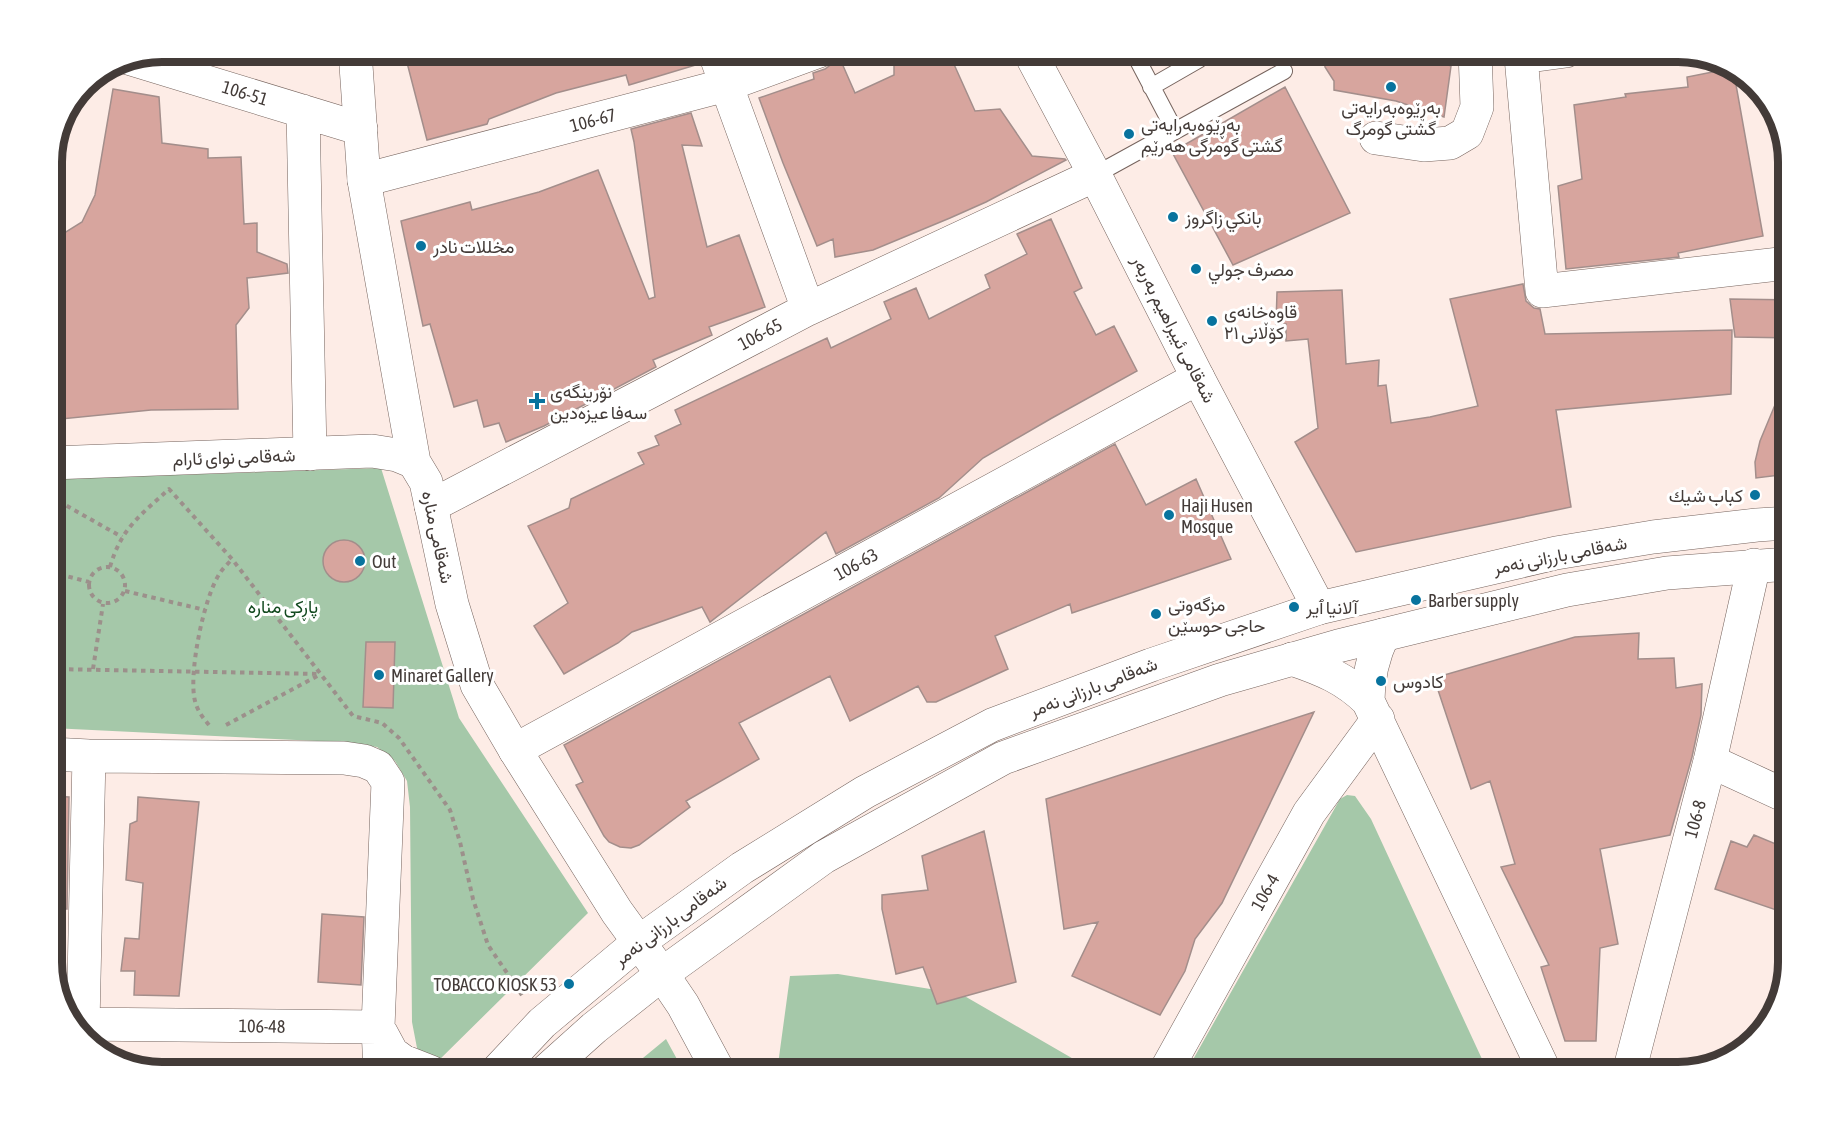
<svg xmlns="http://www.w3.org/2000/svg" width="1839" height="1123" font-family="'Asap Condensed',Vazirmatn,sans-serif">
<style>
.green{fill:#a5c8a9}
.building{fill:#d7a59e;stroke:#a38e8b;stroke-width:1.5}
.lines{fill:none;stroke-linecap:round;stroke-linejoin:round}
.service-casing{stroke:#76645e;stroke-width:18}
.minor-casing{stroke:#76645e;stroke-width:34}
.tertiary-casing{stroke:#76645e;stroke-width:34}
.primary-casing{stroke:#76645e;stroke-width:34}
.path{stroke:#9c908b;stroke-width:4;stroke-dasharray:4.5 4.5;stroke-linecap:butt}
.service{stroke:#fff;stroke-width:16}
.minor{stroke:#fff;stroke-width:33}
.tertiary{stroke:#fff;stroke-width:33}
.primary{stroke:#fff;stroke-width:33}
.poi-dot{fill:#08739e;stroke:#fff;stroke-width:2}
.labels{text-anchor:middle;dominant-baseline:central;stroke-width:6;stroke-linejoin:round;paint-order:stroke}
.street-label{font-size:18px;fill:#433b38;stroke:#fff}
.poi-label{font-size:18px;fill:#433b38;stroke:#fff;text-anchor:start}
.park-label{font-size:18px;fill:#12491f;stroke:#fff}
.rim{fill:none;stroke:#433b38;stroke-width:8}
</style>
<rect width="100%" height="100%" fill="#fdece6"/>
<path class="green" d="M381 468 459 718 588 913 432 1067 417 1048 412 1022 410 807 407 781 395 761 377 747 338 742 51 728V479Z
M1347 795 1355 796 1371 819 1488 1072H1186L1340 799Z
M838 974 961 994 1096 1072H777L790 976Z
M666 1039 684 1072H626Z"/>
<path class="building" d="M404 51H696L699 64 629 85 626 75 556 93 489 119 487 124 427 140Z
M905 51H948L975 111 1000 109 1032 156 1065 159 1066 160 986 202 950 218 873 250 835 257 833 239 817 246 783 163 759 98 814 79 813 73 825 69 833 63 837 52 855 93 894 75V58Z
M1323 51H1427V54L1433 56 1432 59 1451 66 1444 117 1396 101 1334 90V81L1325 67Z
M1733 68 1763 236 1678 253 1679 257 1566 269 1558 186 1582 179 1574 105 1626 97 1625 94 1688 87 1687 77Z
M1285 87 1350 213 1233 265 1172 152Z
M113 89 159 97 162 143 208 149V158L241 157 244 224 257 223V252L287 264 288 273 247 278 249 308 236 325 238 409 151 410 51 420V227L66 232 82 222 95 195Z
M691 113 702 146 682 145 707 247 739 235 765 307 709 327 712 335 653 360 656 367 544 426 506 442 499 423 484 427 477 400 454 407 430 324 423 326 401 221 470 202 472 210 539 192 598 170 649 299 655 297 634 142 631 129Z
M1051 219 1082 288 1074 292 1096 335 1114 326 1137 371 1052 418 983 458 939 498 836 554 826 532 710 622 702 607 632 632 618 643 564 674 534 626 568 603 528 526 569 508 571 499 644 464 638 453 659 445 655 436 681 424 675 410 827 338 831 348 891 319 884 302 916 288 929 319 990 288 985 275 1027 254 1017 234Z
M1523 284 1526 301 1534 308 1540 309 1545 334 1732 330 1731 394 1556 410 1571 507 1356 552 1295 442 1318 428 1308 339 1286 341V324H1276L1277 292 1342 290 1346 364 1379 360 1378 386 1386 385 1391 423 1430 417 1478 406 1450 299Z
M1730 299 1788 300V338L1735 337Z
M1787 376 1788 474 1756 478 1755 462 1760 441Z
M1115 444 1146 505 1196 479 1231 559 1072 613 1070 604 995 636 1008 669 936 702H927L918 686 850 721 830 676 739 723 759 759 686 801 690 807 639 845 631 848 620 847 609 842 604 836 576 785 583 782 564 745Z
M323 561a21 21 0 1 1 42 0a21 21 0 1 1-42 0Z
M1639 633 1638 659 1674 658 1676 688 1702 684 1701 715 1692 757 1670 835 1600 849 1618 944 1600 948 1596 1041H1565L1541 967 1549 965 1501 867 1515 864 1490 781 1471 789 1434 678 1575 637Z
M366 642H395L393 708 363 707Z
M1314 712 1222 903 1195 939 1185 971 1160 1015 1072 976 1098 922 1064 929 1046 799Z
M51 796 69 797 67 909H51Z
M138 797 199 802 179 996 134 995 135 971H121L125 938 139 939 143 883 126 880 130 824 137 821Z
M984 831 1016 982 937 1004 923 967 896 974 882 909V895L928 890 922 856Z
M1754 835 1788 849V914L1715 889 1731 841 1747 847Z
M322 914 364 917 361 985 318 982Z"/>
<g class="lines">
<defs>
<path id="service" d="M1133 51 1175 131
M1151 87 1198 60 1210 51
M1095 175 1284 71"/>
<path id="minor" d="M714 51 808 309
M1566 51 1521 57 1542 291 1788 263
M128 58 361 129
M303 111 310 454
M1376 138 1424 145 1450 143 1467 133 1477 107 1475 51
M364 180 726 85 819 51
M431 506 808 309 1095 175
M1292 659C1322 669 1346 679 1368 701L1545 1072
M1368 701C1368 677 1373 656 1383 635
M515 750 1198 378
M51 754 89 756 344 758 364 761 378 767 388 782 378 1027 380 1072
M1710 761 1788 797
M662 974 683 1005 719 1072
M73 1024 378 1027 392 1053 403 1061 431 1072
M83 1024 89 756
M1165 1072 1309 813 1378 719
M1629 1072 1710 761 1754 565"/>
<path id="tertiary" d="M355 51 364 180 414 462 426 482 452 604 477 685 515 750 617 912 662 974
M1029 51 1095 175 1198 378 1319 608
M51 463 372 451 397 455 414 462"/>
<path id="primary" d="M496 1072 542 1023 639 942 742 868 865 792 992 725 1151 665 1319 608 1556 553 1653 537 1757 525 1788 523
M545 1072 594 1028 662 974 824 857 1003 758 1220 680 1338 646 1567 590 1667 573 1788 564"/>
</defs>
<use href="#service" class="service-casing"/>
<use href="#minor" class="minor-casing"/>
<use href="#tertiary" class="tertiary-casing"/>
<use href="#primary" class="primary-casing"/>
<path class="path" d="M51 497 122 537
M89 585a18 18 0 1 1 36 0a18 18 0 1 1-36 0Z
M110 567C121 528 141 515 169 489L232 559 353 716 382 723 399 738 450 810 460 842 473 899 488 945 524 998
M51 572 89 582
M125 591 205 610
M51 669 320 674
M93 669 103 604
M209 725C203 718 197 710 195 701 188 674 204 596 220 573 223 568 228 564 232 559
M226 725 321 674"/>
<use href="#service" class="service"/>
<use href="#minor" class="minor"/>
<use href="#tertiary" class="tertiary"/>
<use href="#primary" class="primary"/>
</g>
<g class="poi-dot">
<circle cx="1391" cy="87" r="6"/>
<circle cx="1129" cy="134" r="6"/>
<circle cx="1173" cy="217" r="6"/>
<circle cx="421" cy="246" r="6"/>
<circle cx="1196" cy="269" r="6"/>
<circle cx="1212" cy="321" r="6"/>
<path d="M534 392h6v6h6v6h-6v6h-6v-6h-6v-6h6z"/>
<circle cx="1755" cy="495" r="6"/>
<circle cx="1169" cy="515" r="6"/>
<circle cx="360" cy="561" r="6"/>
<circle cx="1416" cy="600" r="6"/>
<circle cx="1294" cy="607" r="6"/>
<circle cx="1156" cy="614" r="6"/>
<circle cx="379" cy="675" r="6"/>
<circle cx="1381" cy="681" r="6"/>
<circle cx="569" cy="984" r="6"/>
</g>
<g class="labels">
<g class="street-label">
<text transform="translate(245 93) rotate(17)">106-51</text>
<text transform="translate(593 120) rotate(-15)">106-67</text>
<text transform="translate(1174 329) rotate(63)">شەقامی ئیبراهیم بەربەر</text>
<text transform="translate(760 334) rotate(-28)">106-65</text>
<text transform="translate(234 457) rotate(-2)">شەقامی نوای ئارام</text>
<text transform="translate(438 537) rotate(78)">شەقامی منارە</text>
<text transform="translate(1560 555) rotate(-11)">شەقامی بارزانی نەمر</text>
<text transform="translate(856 564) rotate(-29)">106-63</text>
<text transform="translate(1093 687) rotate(-21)">شەقامی بارزانی نەمر</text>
<text transform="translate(1695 819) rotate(-75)">106-8</text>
<text transform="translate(1265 892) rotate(-61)">106-4</text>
<text transform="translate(670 921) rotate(-37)">شەقامی بارزانی نەمر</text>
<text transform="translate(262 1026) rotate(1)">106-48</text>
</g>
<g class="poi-label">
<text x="1391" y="107" text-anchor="middle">بەڕێوەبەرایەتی<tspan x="1391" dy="21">گشتی گومرگ</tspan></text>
<text x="1141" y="124">بەڕێوەبەرایەتی<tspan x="1141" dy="21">گشتی گومرگی هەرێم</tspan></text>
<text x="1185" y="217">بانكي زاگروز</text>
<text x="433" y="246">مخللات نادر</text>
<text x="1208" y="269">مصرف جولي</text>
<text x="1224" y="311">قاوەخانەی<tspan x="1224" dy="21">کۆڵانی ٢١</tspan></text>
<text x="550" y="391">نۆرینگەی<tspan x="550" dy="21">سەفا عیزەدین</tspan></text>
<text x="1743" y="495" text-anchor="end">كباب شيك</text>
<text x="1181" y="505">Haji Husen<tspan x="1181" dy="21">Mosque</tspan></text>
<text x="372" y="561">Out</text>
<text x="1428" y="600">Barber supply</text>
<text x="1168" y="604">مزگەوتی<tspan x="1168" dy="21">حاجی حوسێن</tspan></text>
<text x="1306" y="607">آلانیا ٱير</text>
<text x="391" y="675">Minaret Gallery</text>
<text x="1393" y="681">كادوس</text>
<text x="557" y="984" text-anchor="end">TOBACCO KIOSK 53</text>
</g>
<g class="park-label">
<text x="283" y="606">پاڕکی منارە</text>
</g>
</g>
<path d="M0 0H1839V1123H0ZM162 62H1678A100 100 0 0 1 1778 162V962A100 100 0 0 1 1678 1062H162A100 100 0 0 1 62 962V162A100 100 0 0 1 162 62Z" fill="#fff" fill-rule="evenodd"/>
<path class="rim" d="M162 62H1678A100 100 0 0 1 1778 162V962A100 100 0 0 1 1678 1062H162A100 100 0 0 1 62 962V162A100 100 0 0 1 162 62Z"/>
</svg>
